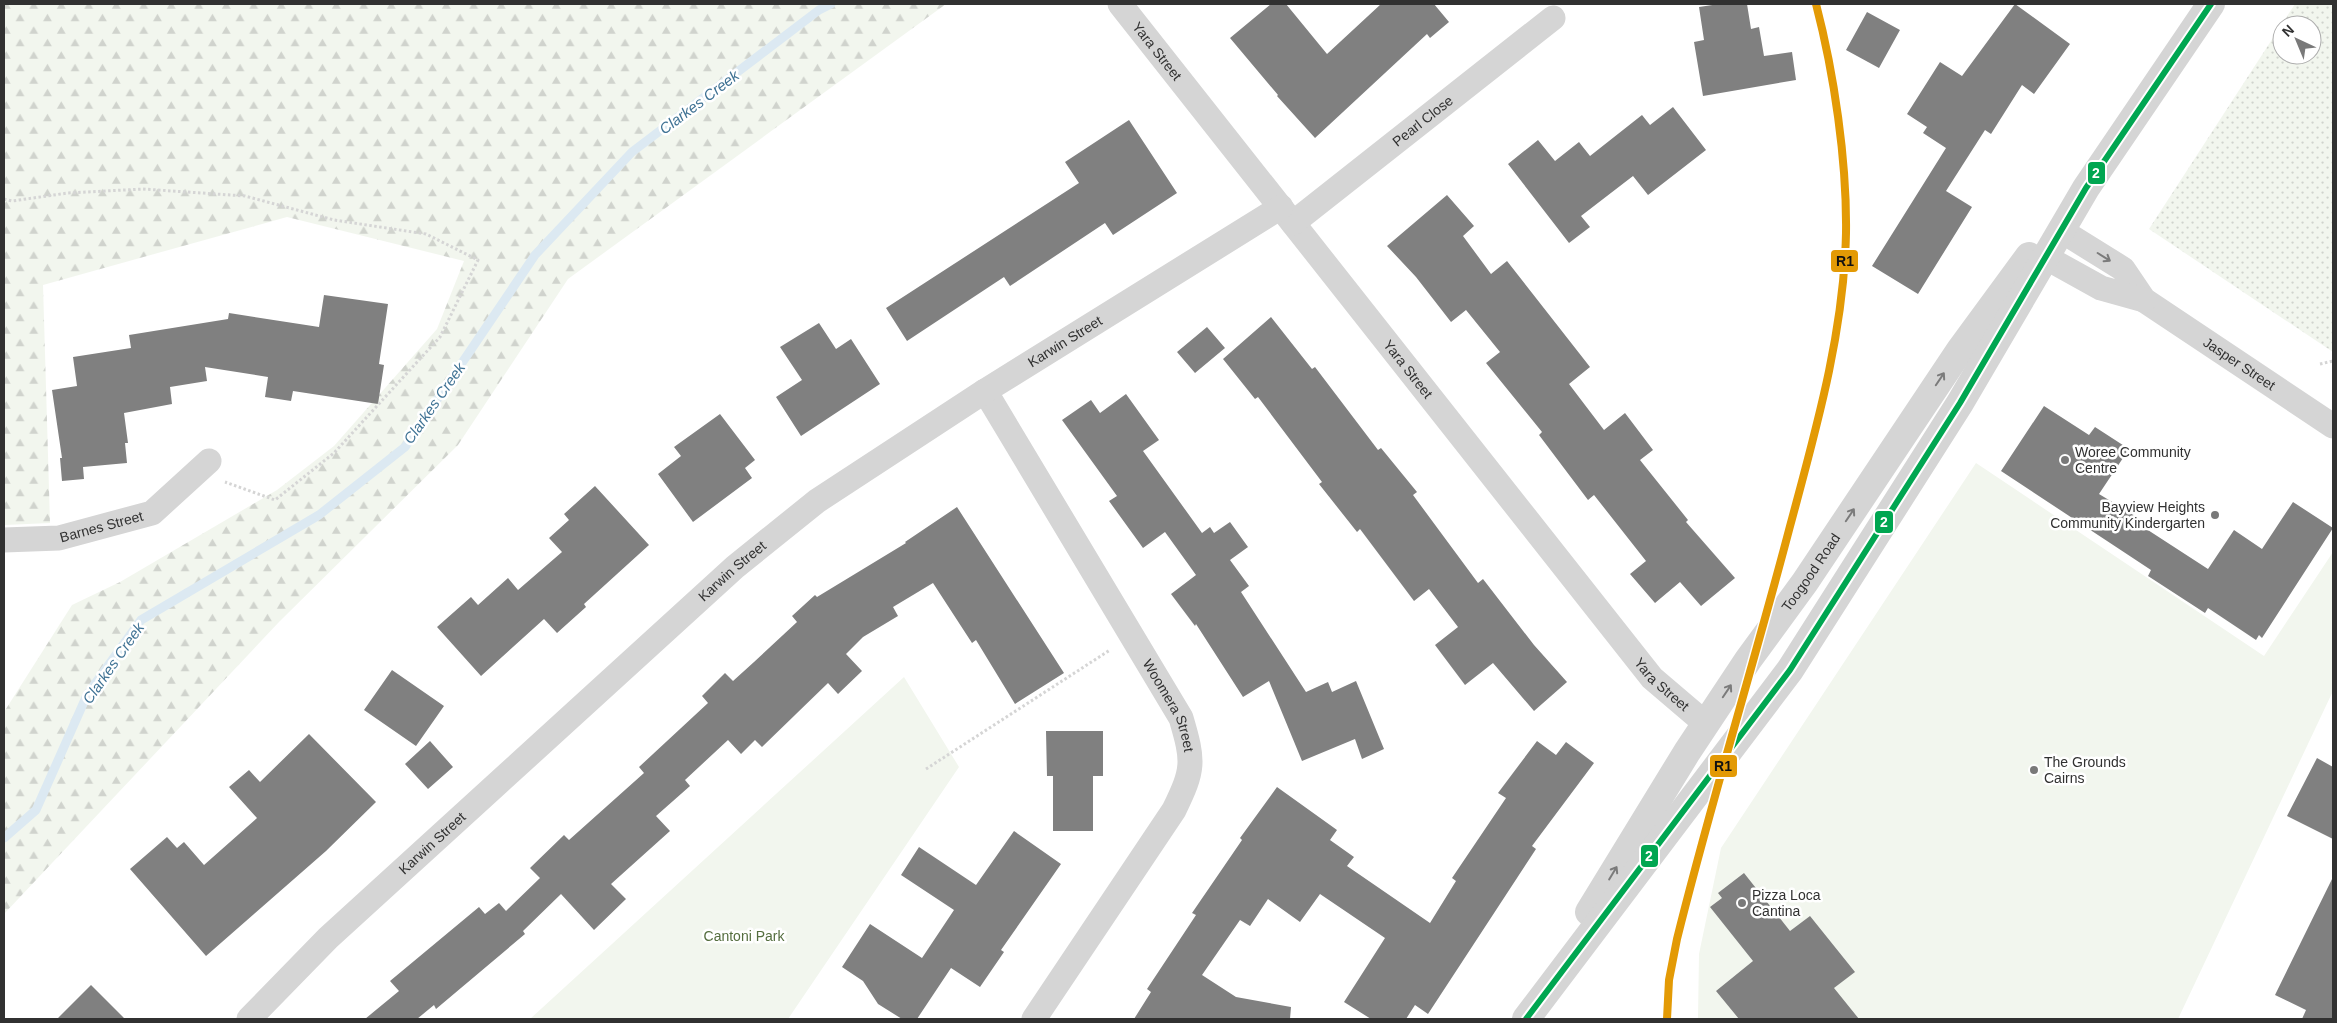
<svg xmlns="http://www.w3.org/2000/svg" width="2337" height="1023" font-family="Arial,sans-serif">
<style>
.grass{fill:url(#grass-dots);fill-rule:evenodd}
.forest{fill:url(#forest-firs)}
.park{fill:#f2f6ee}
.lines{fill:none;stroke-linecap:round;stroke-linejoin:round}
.stream{stroke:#dce9f2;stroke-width:9}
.building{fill:#808080}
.path{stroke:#d5d5d5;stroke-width:3;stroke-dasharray:2.5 2.5;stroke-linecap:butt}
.minor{stroke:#d5d5d5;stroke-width:25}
.tertiary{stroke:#d5d5d5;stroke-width:28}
.bus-1-casing{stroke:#fff;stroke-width:10}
.bus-1{stroke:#00a651;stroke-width:6}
.rail-1-casing{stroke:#fff;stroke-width:11}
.rail-1{stroke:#e39a05;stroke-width:8}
.oneway{stroke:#7b7b7b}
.poi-dot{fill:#797979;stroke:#fff;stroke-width:2}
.labels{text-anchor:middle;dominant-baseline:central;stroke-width:5;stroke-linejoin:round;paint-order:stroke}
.street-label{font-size:14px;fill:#313131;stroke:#fff}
.poi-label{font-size:14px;fill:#313131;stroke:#fff;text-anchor:start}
.park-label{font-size:14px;fill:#546d3e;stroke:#fff}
.water-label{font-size:15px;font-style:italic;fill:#3f7294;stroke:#fff}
.line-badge{stroke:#fff;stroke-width:2}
.badge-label{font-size:14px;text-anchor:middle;font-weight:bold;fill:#fff}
.pale-badge-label{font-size:14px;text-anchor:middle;font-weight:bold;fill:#111}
</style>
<defs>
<pattern id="grass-dots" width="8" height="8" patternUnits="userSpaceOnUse" patternTransform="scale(1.25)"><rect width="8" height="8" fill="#f2f6ee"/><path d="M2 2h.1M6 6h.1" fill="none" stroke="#d0d3cd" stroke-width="1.8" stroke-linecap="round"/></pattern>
<pattern id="forest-firs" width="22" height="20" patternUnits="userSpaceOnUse" patternTransform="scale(1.25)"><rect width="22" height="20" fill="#f2f6ee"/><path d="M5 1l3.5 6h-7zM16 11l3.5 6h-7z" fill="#d0d3cd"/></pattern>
</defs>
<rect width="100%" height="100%" fill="#fff"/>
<path class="grass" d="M2295 4H2333V352L2149 229ZM2282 25H2312V55H2282Z"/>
<path class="forest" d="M4 4H946L568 279 458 445 279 622 4 914V712L72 605 120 582 277 490 334 446 437 329 464 261 287 217 43 285 50 523 5 525Z"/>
<path class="park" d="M1976 463 2264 656 2333 552V691L2178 1019H1698L1699 954 1721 848Z
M904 677 959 767 788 1019H530Z"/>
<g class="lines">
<path class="stream" d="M4 838 36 810 87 695 141 620 319 515 405 447 535 255 632 152 819 10 831 4"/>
</g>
<path class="building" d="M1271 4H1286L1327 54 1381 4H1434L1449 22 1430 38 1427 34 1315 138 1277 96 1278 95 1230 38Z
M1719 4H1747L1751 29 1759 27 1764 56 1792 52 1796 80 1703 96 1694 42 1704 40 1699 7Z
M2015 4 2070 44 2034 94 2022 85 1991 134 1985 130 1946 191 1972 207 1918 294 1872 266 1946 148 1923 133 1927 127 1907 114 1940 62 1962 76Z
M1867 12 1900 30 1879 68 1846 50Z
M1673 107 1706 150 1648 195 1633 176 1581 216 1590 227 1569 243 1508 164 1538 140 1555 161 1579 142 1590 156 1642 115 1650 125Z
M1129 120 1177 193 1113 235 1105 223 1010 286 1004 277 907 341 886 308 1079 183 1065 162Z
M1447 195 1474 226 1463 236 1491 274 1507 261 1590 367 1569 384 1604 430 1625 413 1653 450 1640 460 1688 520 1686 522 1735 578 1701 606 1680 582 1655 603 1630 574 1646 561 1594 495 1588 500 1539 435 1542 432 1486 363 1500 352 1466 310 1451 322 1416 277 1387 246Z
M324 295 388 304 379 364 384 365 378 404 293 391 291 401 265 397 268 377 205 367 207 381 170 387 172 404 124 413 128 443H125L127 463 83 467 84 479 62 481 60 458H62L52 390 77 386 73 357 131 348 129 335 228 319 229 313 319 327Z
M1271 317 1312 369 1315 367 1378 450 1381 448 1417 492 1413 495 1478 583 1483 579 1534 645 1567 682 1534 711 1493 663 1465 685 1435 645 1458 627 1429 589 1414 601 1360 529 1357 532 1319 484 1322 482 1258 397 1255 399 1223 359Z
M819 323 836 349 851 339 880 384 801 436 776 397 802 380 780 347Z
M1207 327 1225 348 1195 373 1177 352Z
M1126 394 1159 440 1143 451 1202 533 1210 527 1214 533 1230 522 1248 547 1230 560 1249 586 1241 592 1306 692 1328 682 1332 692 1356 681 1384 749 1362 759 1355 739 1302 761 1269 681 1243 697 1196 624 1195 626 1171 594 1196 575 1165 532 1143 548 1109 501 1117 496 1062 420 1091 400 1100 413Z
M2044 406 2089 435 2095 427 2129 449 2099 494 2137 517 2134 521 2208 569 2234 530 2262 549 2293 502 2333 528 2262 638 2259 635 2256 640 2208 608 2205 613 2148 576 2151 570 2001 471Z
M720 414 755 460 745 468 752 478 693 522 658 474 681 456 674 447Z
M595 486 649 545 584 604 586 607 557 633 544 619 481 676 437 627 471 597 478 605 508 578 518 590 562 552 549 538 569 520 564 514Z
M957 507 1064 673 1015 704 976 640 972 643 933 583 893 607 898 616 863 637 846 654 862 671 838 694 828 683 762 747 755 740 741 754 728 740 685 780 690 786 656 816 670 831 611 884 626 899 594 930 561 894 523 931 525 934 436 1009 434 1005 417 1019H365L399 991 390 981 479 907 485 914 499 903 506 911 540 878 530 868 564 835 569 840 644 773 639 767 708 703 702 696 725 673 733 681 754 662 797 622 792 616 815 595 817 597 906 543 905 542Z
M392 670 444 706 416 746 364 710Z
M1046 731H1103V776H1093V831H1053V776H1047Z
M309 734 376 802 326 851 206 956 130 869 167 837 177 848 184 842 204 865 257 818 229 787 249 770 260 782Z
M430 741 453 767 428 789 405 764Z
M1537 741 1556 755 1566 742 1594 763 1532 846 1536 849 1428 1014 1415 1005 1406 1019H1371L1344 1002 1385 938 1320 894 1300 922 1268 899 1250 926 1240 920 1202 975 1236 997 1291 1007 1290 1019H1134L1151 992 1147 989 1196 915 1192 913 1242 840 1240 838 1277 787 1337 830 1330 840 1354 857 1347 866 1430 923 1456 881 1452 878 1506 798 1498 793Z
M2317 758 2333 767V839L2287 816Z
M1014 831 1061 864 1001 950 1004 952 980 987 951 968 917 1019H902L878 1004 863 981 842 967 870 924 922 958 954 910 901 875 919 847 976 885Z
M1744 873 1790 931 1810 916 1855 972 1834 988 1859 1019H1739L1716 991 1753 961 1710 907 1722 898 1718 893Z
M2333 877V1019H2302L2306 1010 2275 995Z
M91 985 125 1019H57Z"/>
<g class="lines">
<path class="path" d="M4 199 12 201 68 193 143 189 245 196 334 220 426 234 478 260 440 337 334 453 275 500 225 482
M2320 364 2333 361
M926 769 1110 650"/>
<g class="minor">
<path id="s1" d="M1120 4 1652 678 1706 724"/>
<path id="s2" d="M1293 223 1553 18"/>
<path id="s3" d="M2062 231 2123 269 2144 300 2333 426"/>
<path d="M2047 258 2101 288 2144 300"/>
<path id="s4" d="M985 391 1181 718C1194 762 1194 769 1174 810L1034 1019"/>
<path id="s5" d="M4 540 59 538 152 513 209 461"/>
<path id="s6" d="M249 1019 328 938 735 567 817 501 985 391 1281 207"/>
</g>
<g class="tertiary">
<path id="s7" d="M1589 912 1687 752 1748 660 1805 582 1960 350 2029 256"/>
<path d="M1526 1019 1790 670 1960 403 2086 188 2211 4"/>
</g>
<defs>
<path id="bus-1" d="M1526 1019 1790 670 1960 403 2086 188 2211 4"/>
</defs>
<use href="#bus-1" class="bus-1-casing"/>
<use href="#bus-1" class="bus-1"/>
<defs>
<path id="rail-1" d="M1667 1019 1669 980 1677 939C1711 802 1753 667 1789 530 1815 433 1844 334 1846 233 1847 161 1834 73 1816 4"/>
</defs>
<use href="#rail-1" class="rail-1-casing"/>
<use href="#rail-1" class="rail-1"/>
</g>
<defs><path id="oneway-shaft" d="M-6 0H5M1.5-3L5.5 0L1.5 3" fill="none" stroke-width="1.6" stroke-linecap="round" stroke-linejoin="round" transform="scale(1.25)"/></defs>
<g class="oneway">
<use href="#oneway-shaft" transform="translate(2104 257) rotate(32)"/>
<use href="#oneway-shaft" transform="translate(1940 379) rotate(-56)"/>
<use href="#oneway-shaft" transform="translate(1850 515) rotate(-56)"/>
<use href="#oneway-shaft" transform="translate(1727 691) rotate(-56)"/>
<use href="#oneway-shaft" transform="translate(1613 873) rotate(-59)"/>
</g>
<g class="poi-dot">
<circle cx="2065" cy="460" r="5"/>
<circle cx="2215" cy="515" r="5"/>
<circle cx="2034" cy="770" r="5"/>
<circle cx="1742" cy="903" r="5"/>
</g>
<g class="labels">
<g class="street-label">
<text stroke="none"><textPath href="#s1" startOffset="60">Yara Street</textPath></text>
<text stroke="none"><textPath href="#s2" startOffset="165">Pearl Close</textPath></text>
<text stroke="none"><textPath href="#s6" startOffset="1064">Karwin Street</textPath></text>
<text stroke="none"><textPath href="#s3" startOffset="224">Jasper Street</textPath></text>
<text stroke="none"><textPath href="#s1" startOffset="465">Yara Street</textPath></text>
<text stroke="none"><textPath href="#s5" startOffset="99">Barnes Street</textPath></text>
<text stroke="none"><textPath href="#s7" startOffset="406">Toogood Road</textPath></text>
<text stroke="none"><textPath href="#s6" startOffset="659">Karwin Street</textPath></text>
<text stroke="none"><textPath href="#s1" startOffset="870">Yara Street</textPath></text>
<text stroke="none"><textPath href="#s4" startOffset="365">Woomera Street</textPath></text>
<text stroke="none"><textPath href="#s6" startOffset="254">Karwin Street</textPath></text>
</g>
<g class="poi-label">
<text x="2075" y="452">Woree Community<tspan x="2075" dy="16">Centre</tspan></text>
<text x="2205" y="507" text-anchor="end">Bayview Heights<tspan x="2205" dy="16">Community Kindergarten</tspan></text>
<text x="2044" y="762">The Grounds<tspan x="2044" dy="16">Cairns</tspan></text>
<text x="1752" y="895">Pizza Loca<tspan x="1752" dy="16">Cantina</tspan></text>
</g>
<g class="park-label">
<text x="744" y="936">Cantoni Park</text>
</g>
<g class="water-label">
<text transform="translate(699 102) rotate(-37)">Clarkes Creek</text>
<text transform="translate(434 403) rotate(-55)">Clarkes Creek</text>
<text transform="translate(113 663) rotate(-55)">Clarkes Creek</text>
</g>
</g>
<g class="line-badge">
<rect x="2087" y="161" width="19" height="24" rx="5" fill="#00a651"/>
<rect x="1830" y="249" width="29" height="24" rx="5" fill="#e39a05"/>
<rect x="1874" y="510" width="20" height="24" rx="5" fill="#00a651"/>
<rect x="1709" y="754" width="29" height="24" rx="5" fill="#e39a05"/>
<rect x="1640" y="844" width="19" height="24" rx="5" fill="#00a651"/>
</g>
<g class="badge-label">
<text x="2096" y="178">2</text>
<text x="1884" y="527">2</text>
<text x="1649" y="861">2</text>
</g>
<g class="pale-badge-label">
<text x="1845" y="266">R1</text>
<text x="1723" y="771">R1</text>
</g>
<rect width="2337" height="1023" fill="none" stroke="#313131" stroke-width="10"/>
<g transform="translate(2297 40) rotate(316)"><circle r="24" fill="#ffffff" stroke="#adadad"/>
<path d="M0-4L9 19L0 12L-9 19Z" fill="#797979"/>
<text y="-8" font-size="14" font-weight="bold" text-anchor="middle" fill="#313131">N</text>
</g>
</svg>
